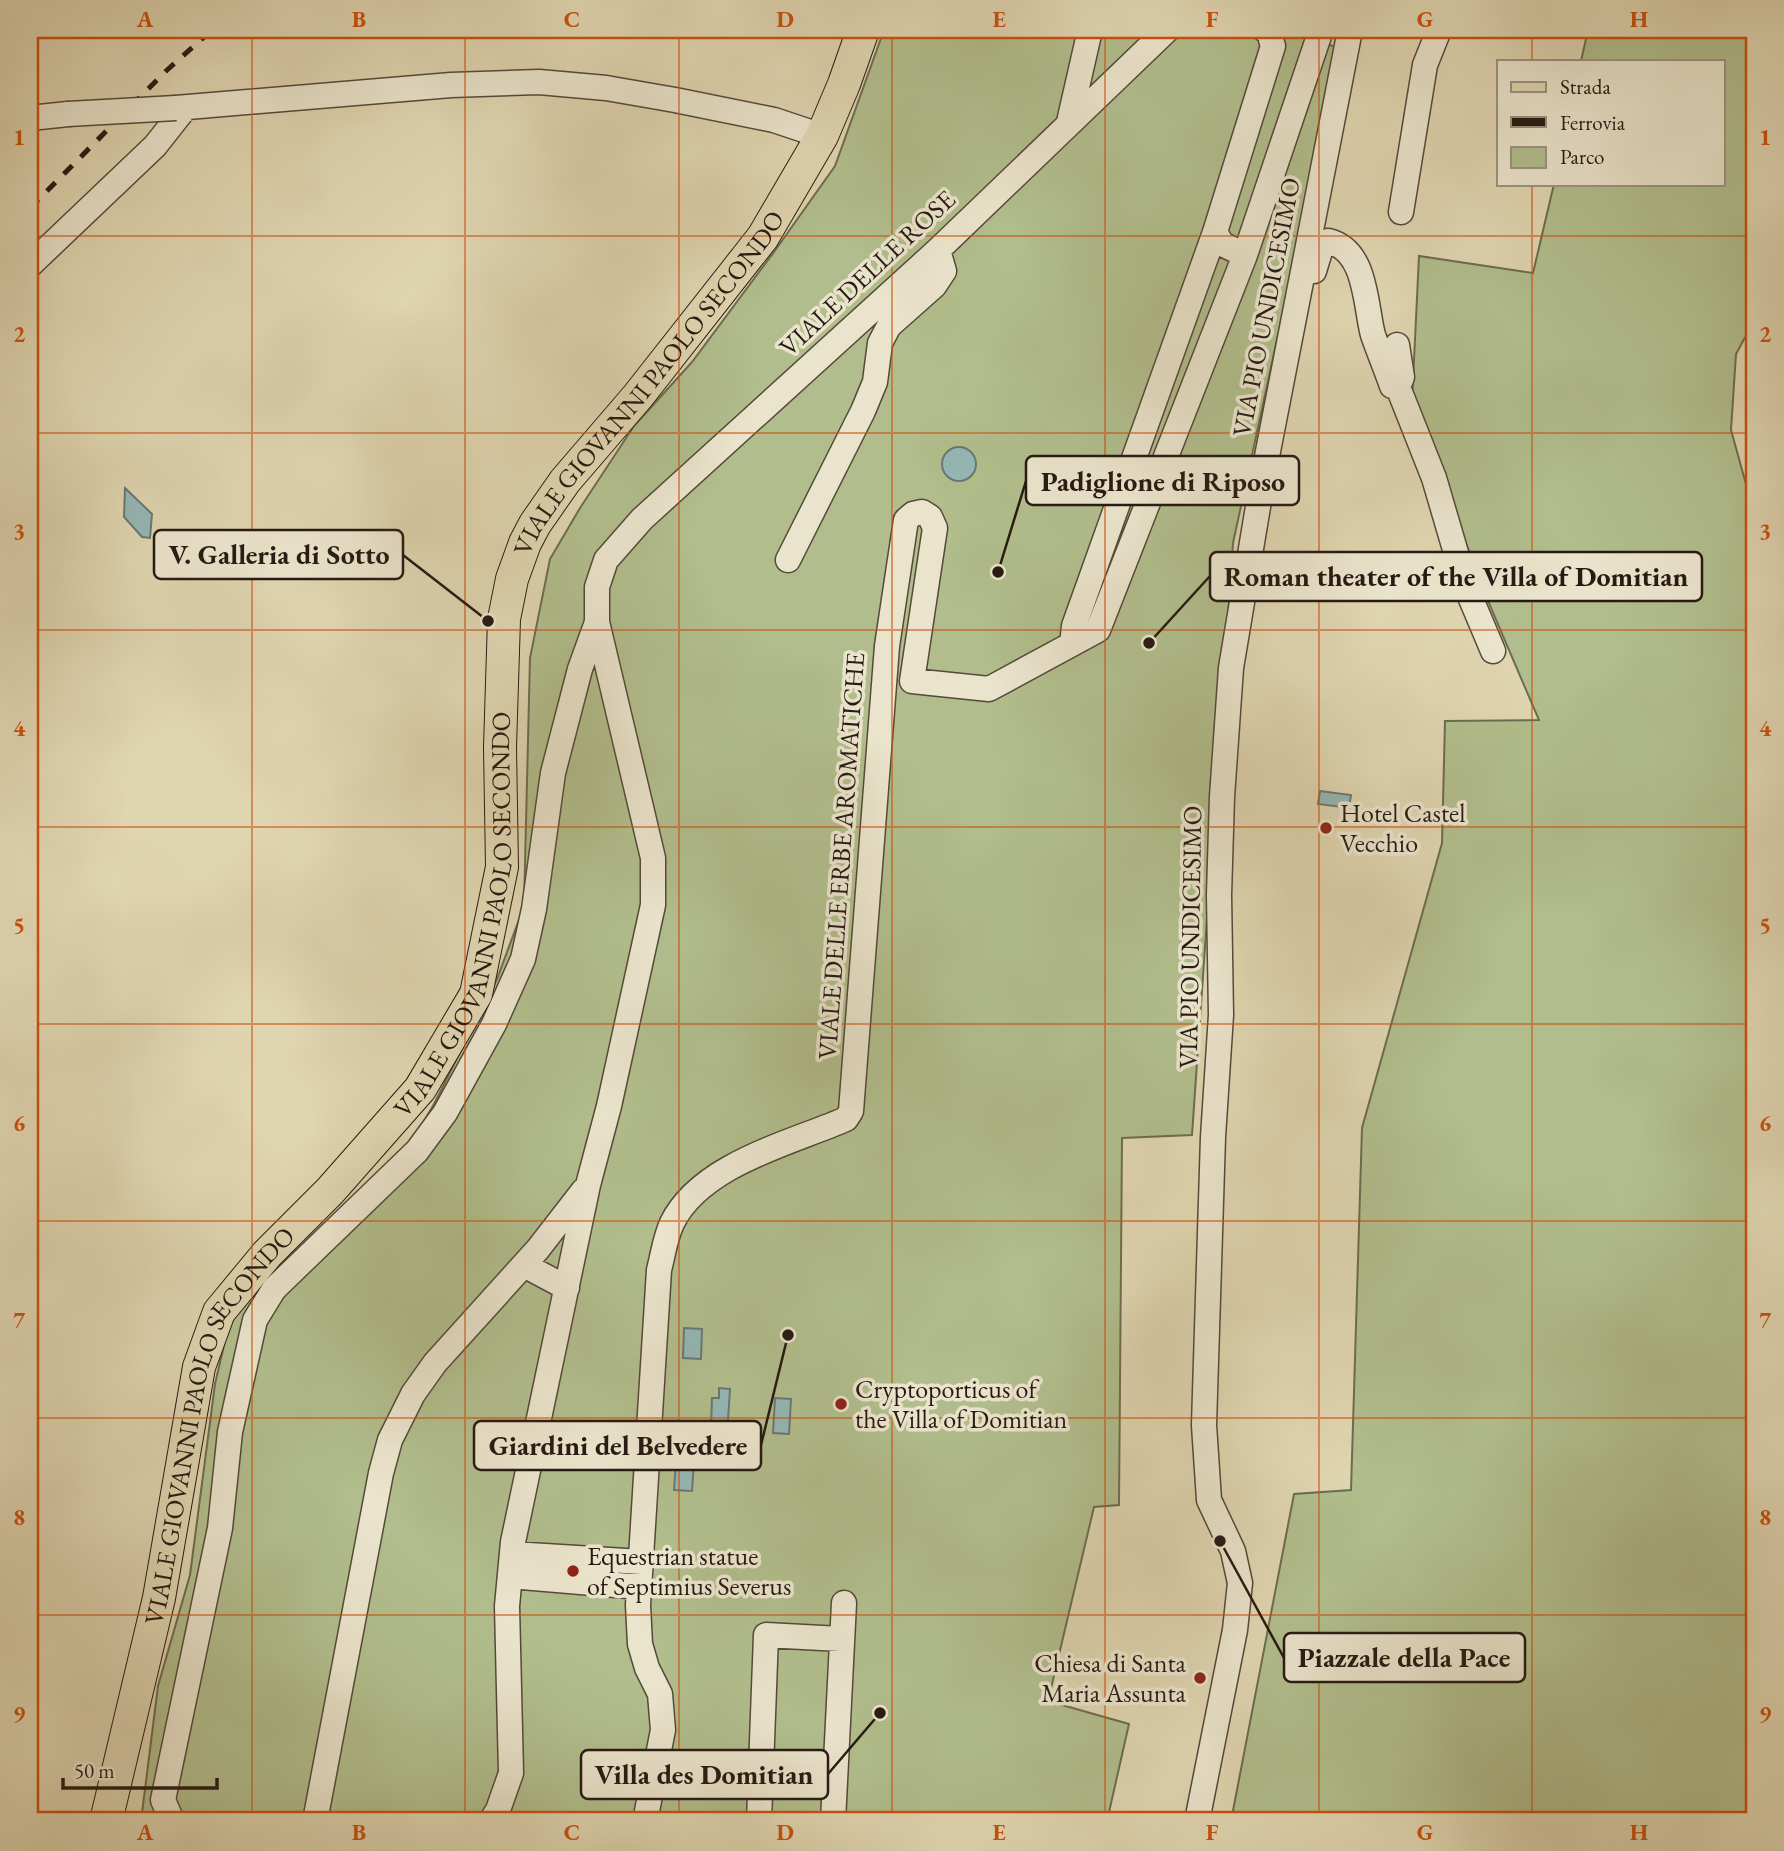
<svg xmlns="http://www.w3.org/2000/svg" width="1784" height="1851" font-family="'EB Garamond',serif">
<style>
.green{fill:#b1bd8c;stroke:#6c6c50;stroke-width:2}
.water{fill:#95b7b4;stroke:#697874;stroke-width:2}
.lines{fill:none;stroke-linecap:round;stroke-linejoin:round}
.minor-casing{stroke:#55493a;stroke-width:27}
.major-casing{stroke:#271a13;stroke-width:34}
.minor{stroke:#eae4cc;stroke-width:24}
.major{stroke:#dfd5b0;stroke-width:32}
.rail{stroke:#271a13;stroke-width:5;stroke-dasharray:12 12;stroke-linecap:butt}
.minor-bridge-casing{stroke:#55493a;stroke-width:27;stroke-linecap:butt}
.minor-bridge{stroke:#eae4cc;stroke-width:24}
.grid{fill:none;stroke:#cb500d;stroke-width:2;stroke-opacity:0.55}
.poi-dot{fill:#8f2418;stroke:#eae4cc;stroke-width:2.5}
.labels{text-anchor:middle;dominant-baseline:central;stroke-width:7;stroke-linejoin:round;paint-order:stroke}
.street-label{font-size:26px;fill:#271a13;stroke:#eae4cc}
.poi-label{font-size:26px;fill:#271a13;stroke:#eae4cc;text-anchor:start}
.leader{fill:none;stroke:#271a13;stroke-width:2.5}
.callout-dot{fill:#271a13;stroke:#eae4cc;stroke-width:2.5}
.callout{fill:#eae4cc;stroke:#271a13;stroke-width:2.5}
.callout-label{font-size:28px;text-anchor:middle;font-weight:bold;fill:#271a13}
.neatline{fill:none;stroke:#cb500d;stroke-width:2.5}
.grid-label{font-size:23px;text-anchor:middle;font-weight:bold;fill:#cb500d}
</style>
<rect width="100%" height="100%" fill="#dfd5b0"/>
<filter id="stains"><feTurbulence type="fractalNoise" baseFrequency=".00286" numOctaves="4"/><feColorMatrix values="0 0 0 0 .2 0 0 0 0 .09 0 0 0 0 .02 0 0 0 .5 -.17"/></filter>
<radialGradient id="worn" r=".72"><stop offset=".6" stop-color="#630" stop-opacity="0"/><stop offset="1" stop-color="#630" stop-opacity=".3"/></radialGradient>
<path class="green" d="M884 30H1293L1340 49 1233 543 1192 1135 1122 1138 1119 1505 1094 1507 1048 1701 1129 1724 1107 1821H141L158 1686 190 1575 215 1384 231 1315 411 1143 434 1104 497 979 524 906 530 658 550 559 580 508 634 426 692 362 774 252 835 166Z
M1588 30H1754V321L1736 354 1731 430 1754 513V1821H1231L1294 1494 1351 1490 1362 1128 1442 843 1445 721 1539 720 1488 601 1412 402 1419 256 1533 273 1554 184H1723V61H1581Z"/>
<path class="water" d="M942 464a17 17 0 1 1 34 0a17 17 0 1 1-34 0Z
M125 488 152 514 150 538 142 537 124 517Z
M1320 791 1351 795 1349 808 1318 804Z
M684 1328 702 1329 701 1359 683 1358Z
M719 1388 730 1389 727 1435H717V1426H711L712 1398H719Z
M775 1398 791 1399 789 1434 773 1433Z
M676 1460 694 1462 692 1491 674 1490Z"/>
<g class="lines">
<defs>
<path id="minor" d="M176 108 451 85 539 82 606 88 675 100 774 120 822 136
M30 118 68 114
M1069 122 1090 30
M1401 212 1425 65 1439 30
M1245 255 1222 244 1215 232 1273 46 1269 33 1265 30
M30 265 155 146 185 108
M1314 271 1321 248 1328 241C1367 250 1365 305 1373 335 1379 352 1386 369 1392 386L1398 387 1402 377 1397 345
M1398 387 1434 478 1466 587 1493 651
M788 560 863 411 875 382 880 343 889 326 934 286 944 271 938 250
M1072 644 1074 626 1215 232
M524 1265 567 1288
M512 1554 642 1562
M510 1576 640 1587
M172 1821 163 1800 220 1528 230 1432 255 1320 274 1289 417 1151 445 1113 494 1024 523 959 534 909 553 773 580 669 597 622
M315 1821 381 1473 390 1440 413 1394 435 1363 538 1249 583 1191
M491 1821 498 1810 511 1773 507 1606 513 1542 588 1185 609 1106 653 905V858L597 622V587L606 560 642 519 938 250 1167 30
M645 1821 663 1730 660 1694 647 1668 640 1644 638 1605 659 1270C663 1255 665 1238 672 1223 701 1164 791 1143 846 1119L851 1111 887 646 906 520 913 514 922 512 930 517 935 528 912 681 989 689 1098 630 1245 255 1321 30
M759 1821 766 1635 841 1639
M833 1821 844 1603
M1197 1821 1235 1630 1240 1583 1233 1551 1209 1500 1204 1425 1213 1137 1221 1015 1219 895 1222 797 1231 668 1263 477 1350 30"/>
<g id="major">
<path id="s1" d="M106 1821 159 1598 199 1367 219 1312 267 1254 330 1191 420 1089 476 994 502 867 500 747 504 619 512 579 525 543 535 524 565 481 638 396 763 237 822 136 844 84 863 30"/>
</g>
</defs>
<use href="#minor" class="minor-casing"/>
<use href="#major" class="major-casing"/>
<use href="#minor" class="minor"/>
<use href="#major" class="major"/>
<path class="rail" d="M30 208 166 71 212 30"/>
<defs>
<path id="minor-bridge" d="M68 114 176 108"/>
</defs>
<use href="#minor-bridge" class="minor-bridge-casing"/>
<use href="#minor-bridge" class="minor-bridge"/>
</g>
<path class="grid" d="M252 30V1821M465 30V1821M679 30V1821M892 30V1821M1105 30V1821M1319 30V1821M1532 30V61M1532 184V1821M30 236H1754M30 433H1754M30 630H1754M30 827H1754M30 1024H1754M30 1221H1754M30 1418H1754M30 1615H1754"/>
<g class="poi-dot">
<circle cx="1326" cy="828" r="7"/>
<circle cx="841" cy="1404" r="7"/>
<circle cx="573" cy="1571" r="7"/>
<circle cx="1200" cy="1678" r="7"/>
</g>
<g class="labels">
<g class="street-label">
<text transform="translate(867 273) rotate(-43)">VIALE DELLE ROSE</text>
<text transform="translate(1266 307) rotate(-79)">VIA PIO UNDICESIMO</text>
<text stroke="none"><textPath href="#s1" startOffset="1592">VIALE GIOVANNI PAOLO SECONDO</textPath></text>
<text transform="translate(841 856) rotate(-86)">VIALE DELLE ERBE AROMATICHE</text>
<text stroke="none"><textPath href="#s1" startOffset="1004">VIALE GIOVANNI PAOLO SECONDO</textPath></text>
<text transform="translate(1190 937) rotate(-89)">VIA PIO UNDICESIMO</text>
<text stroke="none"><textPath href="#s1" startOffset="416">VIALE GIOVANNI PAOLO SECONDO</textPath></text>
</g>
<g class="poi-label">
<text x="1340" y="813">Hotel Castel<tspan x="1340" dy="30">Vecchio</tspan></text>
<text x="855" y="1389">Cryptoporticus of<tspan x="855" dy="30">the Villa of Domitian</tspan></text>
<text x="587" y="1556">Equestrian statue<tspan x="587" dy="30">of Septimius Severus</tspan></text>
<text x="1186" y="1663" text-anchor="end">Chiesa di Santa<tspan x="1186" dy="30">Maria Assunta</tspan></text>
</g>
</g>
<path class="leader" d="M998 572L1026 481M488 621L403 555M1149 643L1210 576M788 1335L761 1445M1220 1541L1284 1658M880 1713L828 1774"/>
<g class="callout-dot">
<circle cx="998" cy="572" r="7"/>
<circle cx="488" cy="621" r="7"/>
<circle cx="1149" cy="643" r="7"/>
<circle cx="788" cy="1335" r="7"/>
<circle cx="1220" cy="1541" r="7"/>
<circle cx="880" cy="1713" r="7"/>
</g>
<g class="callout">
<rect x="1026" y="456" width="273" height="49" rx="7"/>
<rect x="154" y="530" width="249" height="49" rx="7"/>
<rect x="1210" y="552" width="492" height="49" rx="7"/>
<rect x="474" y="1421" width="287" height="49" rx="7"/>
<rect x="1284" y="1633" width="241" height="49" rx="7"/>
<rect x="581" y="1750" width="247" height="49" rx="7"/>
</g>
<g class="callout-label">
<text x="1163" y="491">Padiglione di Riposo</text>
<text x="279" y="564">V. Galleria di Sotto</text>
<text x="1456" y="586">Roman theater of the Villa of Domitian</text>
<text x="618" y="1455">Giardini del Belvedere</text>
<text x="1404" y="1667">Piazzale della Pace</text>
<text x="704" y="1784">Villa des Domitian</text>
</g>
<rect width="1784" height="1851" fill="none" stroke="#dfd5b0" stroke-width="77"/>
<rect x="1497" y="60" width="228" height="126" fill="#eae4cc" stroke="#9c9382" stroke-width="2"/>
<rect x="1511" y="82" width="35" height="10" fill="#dfd5b0" stroke="#9c9382" stroke-width="2"/>
<text x="1560" y="94" font-size="21" fill="#271a13">Strada</text>
<rect x="1511" y="117" width="35" height="10" fill="#271a13" stroke="#9c9382" stroke-width="2"/>
<text x="1560" y="130" font-size="21" fill="#271a13">Ferrovia</text>
<rect x="1511" y="147" width="35" height="21" fill="#b1bd8c" stroke="#9c9382" stroke-width="2"/>
<text x="1560" y="164" font-size="21" fill="#271a13">Parco</text>
<path d="M63 1778v10h154v-10" fill="none" stroke="#271a13" stroke-width="3.5"/>
<text x="74" y="1778" font-size="21" fill="#271a13" stroke="#eae4cc" stroke-width="5" paint-order="stroke">50 m</text>
<rect x="38" y="38" width="1708" height="1774" class="neatline"/>
<g class="grid-label">
<text x="145" y="27">A</text>
<text x="359" y="27">B</text>
<text x="572" y="27">C</text>
<text x="785" y="27">D</text>
<text x="999" y="27">E</text>
<text x="1212" y="27">F</text>
<text x="1425" y="27">G</text>
<text x="1639" y="27">H</text>
<text x="19" y="145">1</text>
<text x="1765" y="145">1</text>
<text x="19" y="342">2</text>
<text x="1765" y="342">2</text>
<text x="19" y="539">3</text>
<text x="1765" y="539">3</text>
<text x="19" y="736">4</text>
<text x="1765" y="736">4</text>
<text x="19" y="933">5</text>
<text x="1765" y="933">5</text>
<text x="19" y="1131">6</text>
<text x="1765" y="1131">6</text>
<text x="19" y="1328">7</text>
<text x="1765" y="1328">7</text>
<text x="19" y="1525">8</text>
<text x="1765" y="1525">8</text>
<text x="19" y="1722">9</text>
<text x="1765" y="1722">9</text>
<text x="145" y="1840">A</text>
<text x="359" y="1840">B</text>
<text x="572" y="1840">C</text>
<text x="785" y="1840">D</text>
<text x="999" y="1840">E</text>
<text x="1212" y="1840">F</text>
<text x="1425" y="1840">G</text>
<text x="1639" y="1840">H</text>
</g>
<rect width="100%" height="100%" filter="url(#stains)"/>
<rect width="100%" height="100%" fill="url(#worn)"/>
</svg>
